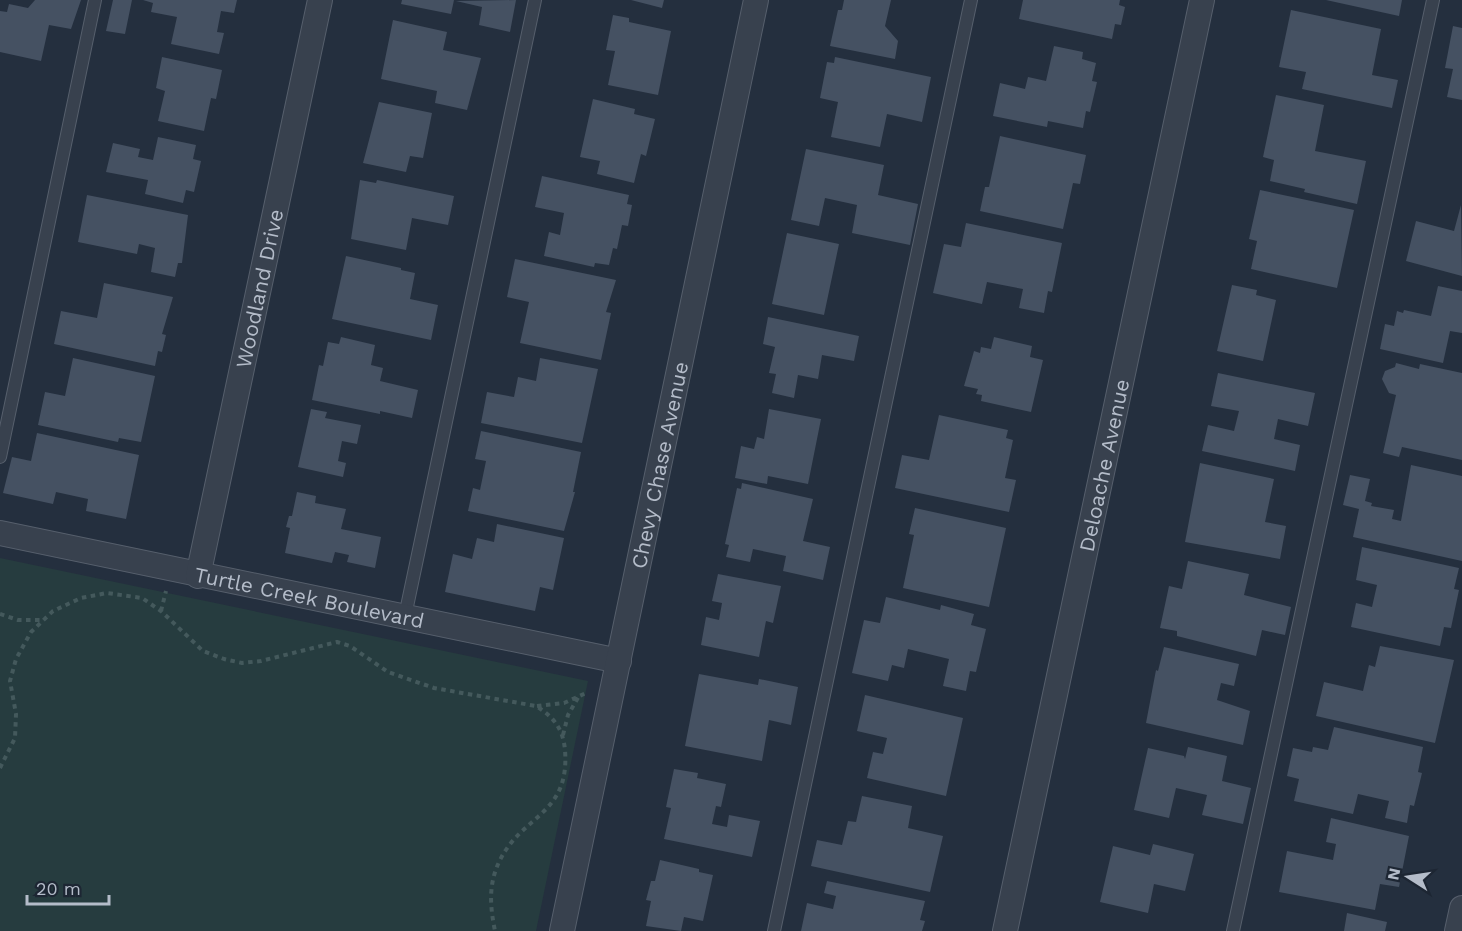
<svg xmlns="http://www.w3.org/2000/svg" width="1462" height="931" font-family="'Work Sans',sans-serif">
<style>
.green{fill:#263c3f}
.building{fill:#455162}
.lines{fill:none;stroke-linecap:round;stroke-linejoin:round}
.lane-casing{stroke:#565f6c;stroke-width:14}
.street-casing{stroke:#565f6c;stroke-width:26}
.path{stroke:#44595c;stroke-width:4;stroke-dasharray:4.5 4.5;stroke-linecap:butt}
.lane{stroke:#38414e;stroke-width:12}
.street{stroke:#38414e;stroke-width:24}
.labels{text-anchor:middle;dominant-baseline:central;stroke-width:4.5;stroke-linejoin:round;paint-order:stroke}
.street-label{font-size:21px;fill:#b4bcc9;stroke:#1d2633}
</style>
<rect width="100%" height="100%" fill="#242f3e"/>
<path class="green" d="M0 558 588 681 536 931H0Z"/>
<path class="building" d="M35 0H81L71 29 49 25 41 61 0 52V11L7 12 9 4 28 8Z
M113 0H132L125 34 106 31Z
M143 0H237L234 13 221 11 217 32 224 33 219 54 171 44 177 17 151 12 153 3Z
M402 0H454L451 14 401 4Z
M516 0 510 32 479 25 482 7 456 1Z
M631 0H664L662 8Z
M844 0H891L885 26 898 41 895 59 830 46 838 10H842Z
M1023 0H1120L1119 5 1125 7 1121 25 1115 24 1112 39 1019 19Z
M1326 0H1402L1399 16Z
M1291 10 1381 29 1372 75 1398 80 1392 108 1302 89 1306 72 1279 67Z
M613 15 629 18V22L671 31 658 95 608 85 615 51 606 50Z
M393 20 447 32 443 50 481 58 467 110 435 103 437 91 381 79Z
M1453 26 1462 28V100L1447 97 1453 69 1445 68Z
M1054 46 1083 52 1082 59 1096 63 1092 81 1097 82 1090 112 1086 111 1083 128 1048 121 1047 127 993 116 1000 83 1025 89 1028 77 1046 81Z
M162 57 222 70 216 99 211 98 204 131 158 121 165 91 156 88Z
M835 57 931 77 922 122 887 114 880 147 831 137 838 102 820 98 827 62 834 63Z
M1276 95 1324 105 1315 151 1366 161 1357 204 1304 192 1305 189 1270 181 1274 160 1263 157Z
M593 99 635 109 634 114 655 119 646 156 641 154 634 183 597 174 600 161 580 157Z
M379 102 432 113 423 158 410 156 406 172 363 163Z
M1000 136 1086 155 1080 184 1073 183 1063 229 980 211 985 187H989Z
M158 137 196 145 193 159 201 161 194 192 186 190 183 203 145 194 148 180 106 172 113 143 140 149 138 157 153 160Z
M806 149 884 165 878 195 918 204 910 245 852 233 857 205 825 198 819 226 791 220Z
M542 176 629 195 627 204 632 205 628 226 622 225 617 249 613 248 609 265 595 263 594 267 544 256 549 232 560 235 564 213 535 207Z
M360 180 376 183 377 180 454 196 448 225 412 218 406 250 351 239Z
M1260 190 1354 210 1337 288 1251 269 1257 241 1249 239Z
M87 195 188 215 182 263H178L175 277 151 272 155 248 139 244 137 254 78 242Z
M1461 205 1462 276 1406 261 1416 221 1454 231Z
M966 223 1062 243 1052 292 1048 291 1044 313 1019 308 1023 289 987 282 982 304 933 293 944 244 961 247Z
M787 233 839 244 824 315 772 304Z
M346 256 401 268V270L415 273 410 299 438 305 431 340 332 319Z
M515 259 616 280 606 312 611 313 601 360 520 343 529 302 507 297Z
M104 283 173 297 162 334 166 335 162 352 158 351 155 366 54 344 61 311 97 318Z
M1232 285 1257 290 1256 295 1276 300 1263 361 1217 351Z
M1438 286 1462 291V333L1450 331 1443 363 1380 349 1385 324 1394 326 1397 311 1403 313 1404 310 1431 316Z
M768 317 859 336 854 361 822 355 818 379 798 375 794 398 772 393 776 374 769 373 775 347 763 344Z
M341 337 375 345 371 365 383 368 380 381 418 390 412 418 380 411V414L312 400 319 365 323 366 328 342 339 344Z
M994 337 1032 346 1030 357 1043 360 1031 412 981 401 982 395 976 394 978 389 964 386 974 351 980 353 981 347 991 349Z
M73 358 155 376 141 442 119 438 118 442 38 425 45 392 65 396Z
M540 358 598 369 582 443 481 423 487 392 514 397 518 377 536 381Z
M1396 363 1419 369 1420 364 1462 373V460L1402 447 1399 457 1383 453 1396 395 1389 393 1382 379 1385 371 1395 367Z
M1218 373 1315 393 1308 426 1278 419 1274 439 1300 445 1295 471 1202 451 1208 425 1234 431 1239 411 1211 406Z
M311 409 327 412 325 418 361 425 357 444 342 441 338 461 346 463 343 477 298 467Z
M769 409 821 419 808 484 768 476 767 484 735 478 741 446 754 449 757 437 764 439Z
M939 415 1008 430 1006 438 1013 440 1005 478 1016 480 1009 512 895 488 902 455 929 460Z
M481 431 581 452 573 492H575L564 531 468 511 473 488 480 490 486 461 475 459Z
M37 433 139 455 126 519 86 511 88 499 56 492 53 504 3 493 12 457 31 461Z
M1200 463 1274 479 1265 522 1286 526 1280 559 1185 542Z
M1411 465 1462 476V561L1353 537 1359 509 1343 505 1350 475 1370 479 1365 501 1372 503 1371 506 1394 510 1392 519 1401 521Z
M742 483 813 499 803 541 830 547 823 580 783 571 786 556 753 549 750 562 726 557 729 545 725 544 737 488 741 489Z
M297 492 316 496 315 503 346 509 341 529 381 537 375 568 347 562 349 555 335 552 332 563 285 553 290 528 286 527 289 516H292Z
M915 508 1006 528 989 607 903 588 914 535 909 534Z
M497 524 564 538 553 590 540 587 535 611 445 592 453 554 472 559 477 538 494 542Z
M1362 547 1459 568 1454 589 1459 590 1451 628 1444 627 1440 646 1351 627 1356 603 1372 607 1377 585 1356 580Z
M1188 561 1249 574 1244 595 1291 607 1285 635 1262 630 1256 656 1177 636V631L1160 628 1169 586 1182 589Z
M718 574 781 586 773 623 766 621 759 657 701 645 706 617 719 620 722 603 712 601Z
M886 597 940 610 941 605 974 614 971 625 986 629 976 672 970 671 966 691 943 686 949 659 908 649 904 668 892 665 888 681 852 673 864 620 880 623Z
M1380 646 1454 660 1435 743 1316 716 1324 682 1363 691 1369 665 1375 667Z
M1164 647 1239 664 1234 686 1221 683 1217 700 1250 711 1243 745 1146 723 1156 670 1158 671Z
M699 674 758 685 759 679 798 687 791 725 769 720 762 761 685 746Z
M865 695 963 718 946 796 867 778 873 752 883 754 887 738 857 731Z
M1334 727 1423 747 1418 772 1422 773 1414 806 1410 805 1407 823 1385 818 1389 801 1358 794 1353 814 1294 801 1299 779 1287 776 1293 748 1312 752 1313 747 1328 750Z
M1188 747 1227 756 1222 781 1251 788 1243 824 1202 815 1207 795 1176 788 1169 818 1134 810 1148 748 1184 756 1185 759Z
M674 769 698 773 697 778 726 784 721 807 716 806 712 824 727 827 729 815 760 821 752 857 664 839 671 808 666 807Z
M862 796 912 806 908 828 943 836 930 892 811 866 817 840 842 845 848 821 856 822Z
M1331 818 1409 836 1399 887 1380 884 1375 910 1279 892 1287 851 1333 860 1336 844 1326 842Z
M1153 844 1194 854 1185 891 1154 884 1148 913 1100 902 1113 846 1150 855Z
M660 860 699 869V872L713 875 703 921 684 917 681 931 646 926 651 901 646 900 651 881H655Z
M827 881 925 901 920 920 925 921 922 931H801L807 903 833 909 836 896 824 893Z
M1347 913 1387 922 1385 931H1344Z"/>
<g class="lines">
<defs>
<path id="lane" d="M0 457 95 0
M405 616 535 0
M774 931 971 0
M1233 931 1433 0"/>
<g id="street">
<path id="s1" d="M0 533 619 661"/>
<path id="s2" d="M198 576 320 0"/>
<path id="s3" d="M562 931 756 0"/>
<path id="s4" d="M1005 931 1202 0"/>
<path d="M1457 931 1462 908"/>
</g>
</defs>
<use href="#lane" class="lane-casing"/>
<use href="#street" class="street-casing"/>
<path class="path" d="M161 611 166 591
M0 614 18 620H43
M537 706 564 703 586 693
M563 735 568 715 579 696
M0 768 15 738 16 714 10 681 16 659 31 632 53 611 81 598 107 593 142 598 161 611 203 651 224 659 242 663 261 661 337 642 350 646 388 672 434 688 536 706C554 717 563 729 565 750 570 815 523 814 500 860 488 884 490 906 495 931"/>
<use href="#lane" class="lane"/>
<use href="#street" class="street"/>
</g>
<g class="labels">
<g class="street-label">
<text stroke="none"><textPath href="#s2" startOffset="294">Woodland Drive</textPath></text>
<text stroke="none"><textPath href="#s3" startOffset="476">Chevy Chase Avenue</textPath></text>
<text stroke="none"><textPath href="#s4" startOffset="476">Deloache Avenue</textPath></text>
<text stroke="none"><textPath href="#s1" startOffset="316">Turtle Creek Boulevard</textPath></text>
</g>
</g>
<g transform="translate(1408 877) rotate(282)" stroke="#1d2633" stroke-width="4.5" paint-order="stroke">
<path d="M0-4.5L10 22L0 15L-10 22Z" fill="#b4bcc9"/>
<text y="-9" font-size="16" font-weight="bold" text-anchor="middle" fill="#b4bcc9">N</text>
</g>
<path d="M27 895v9h82v-9" fill="none" stroke="#b4bcc9" stroke-width="3"/>
<text x="36" y="895" font-size="18" fill="#b4bcc9" stroke="#1d2633" stroke-width="4.5" paint-order="stroke">20 m</text>
</svg>
